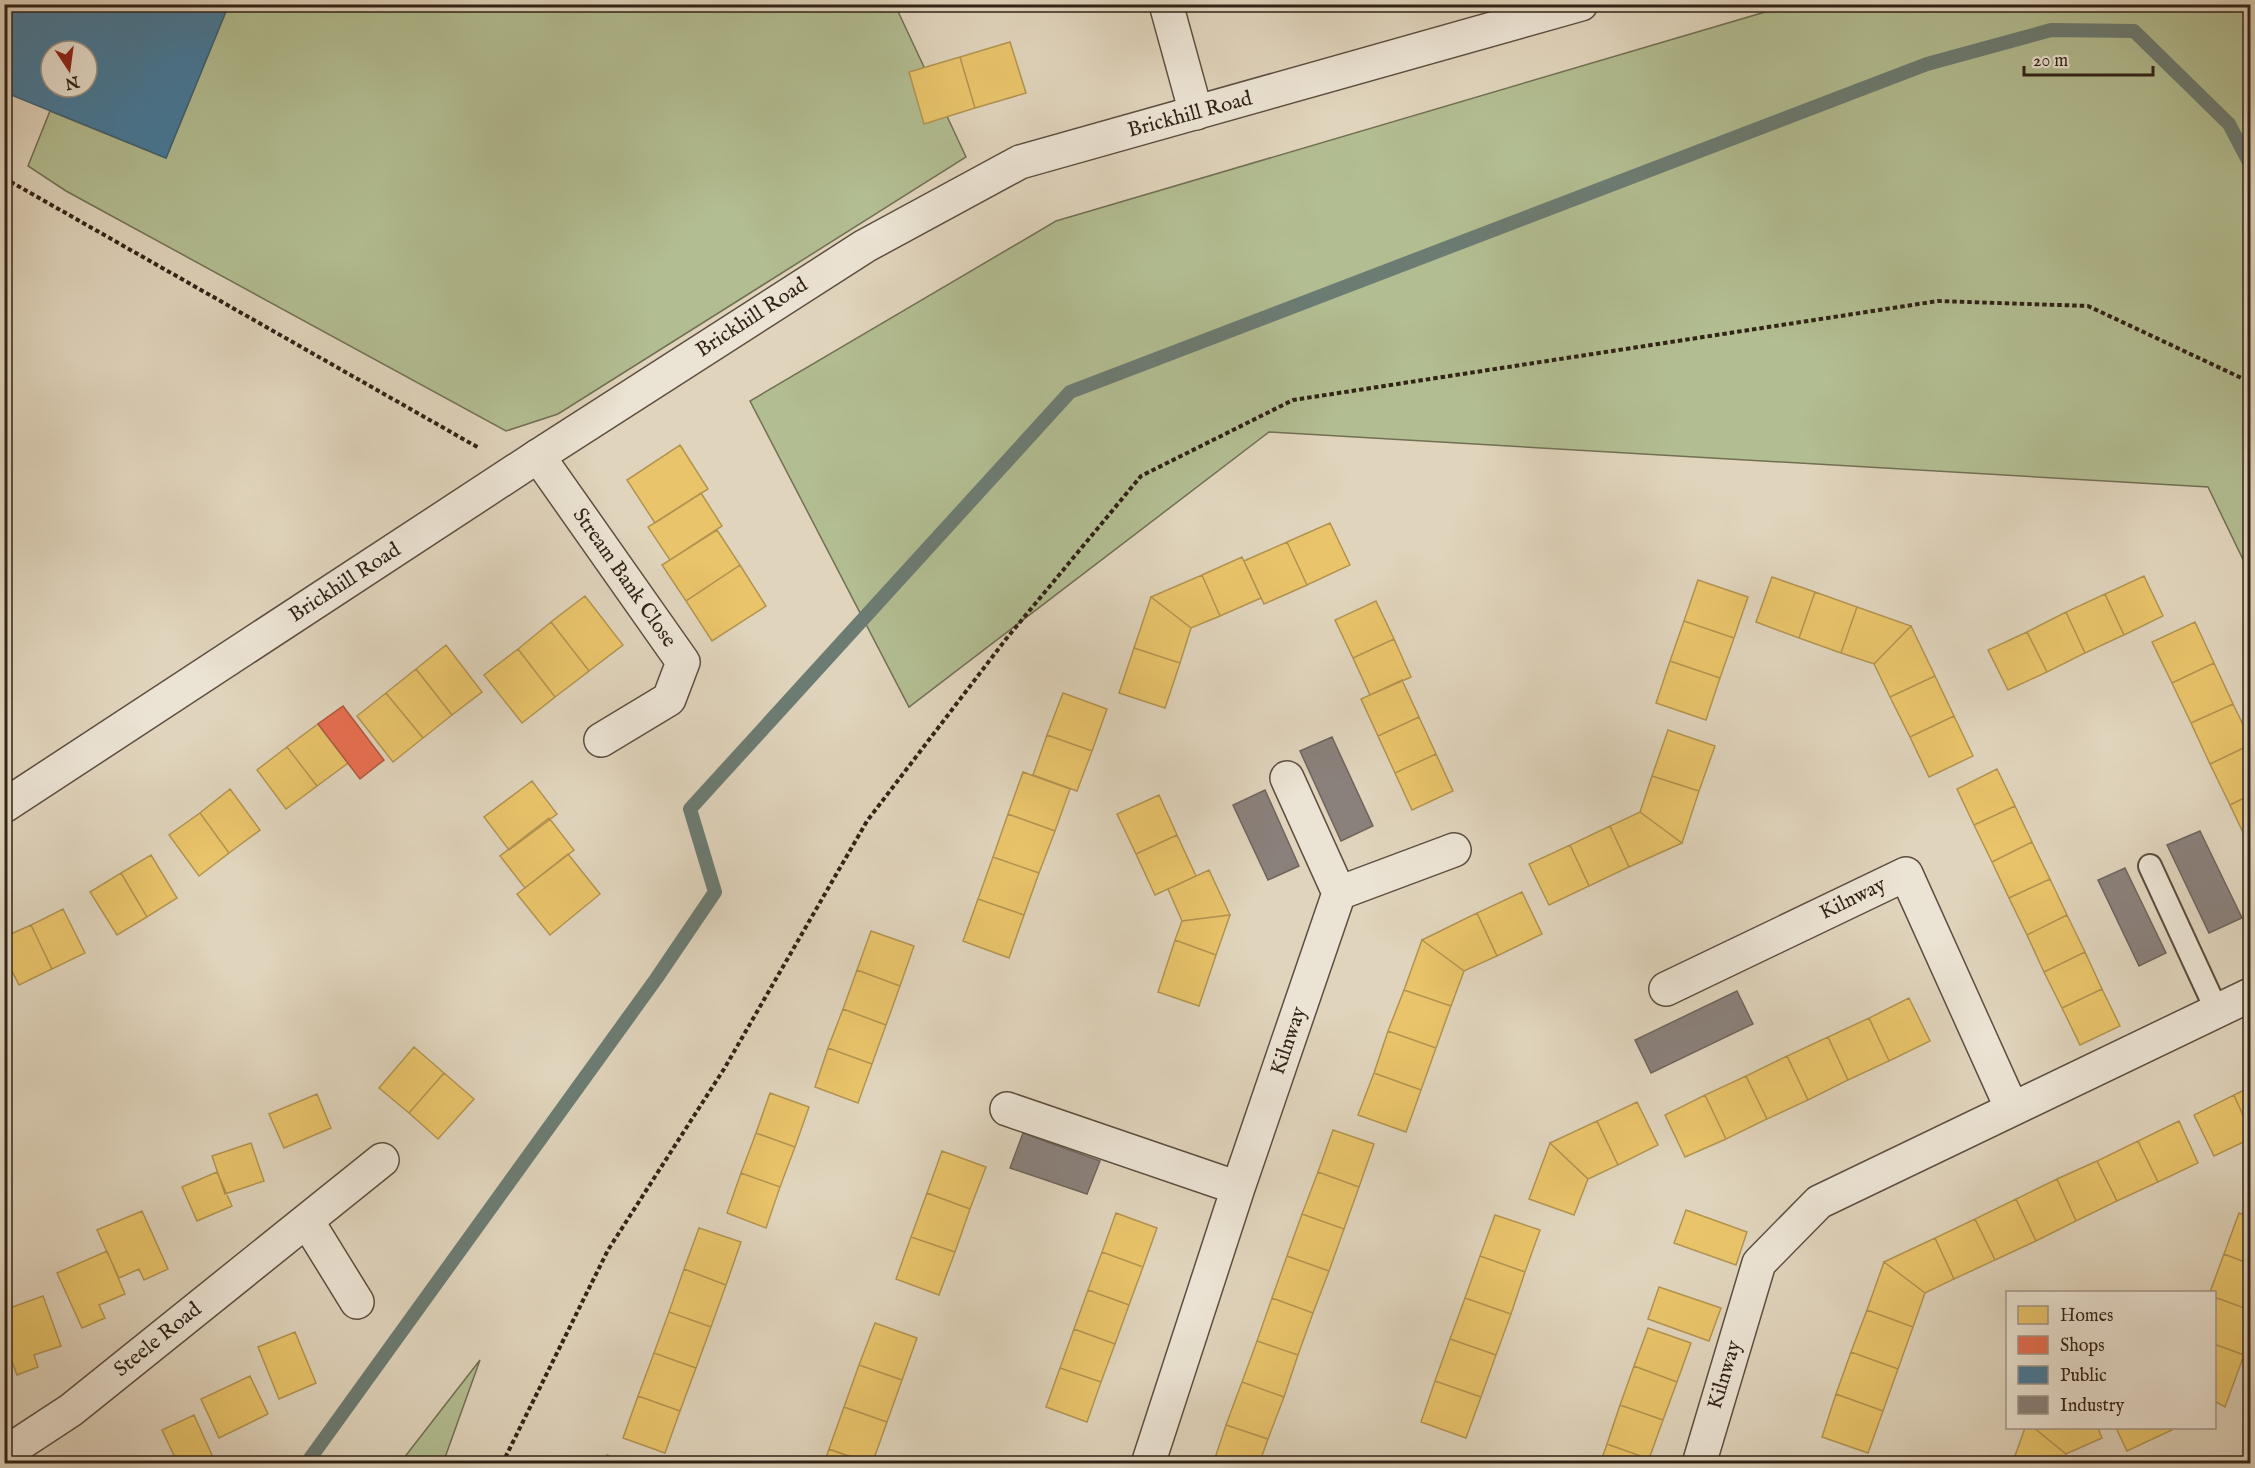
<svg xmlns="http://www.w3.org/2000/svg" width="2255" height="1468" font-family="'IM FELL English',serif">
<style>
.green{fill:#b2bd91;stroke:#727054;stroke-width:1.5}
.homes{fill:#e9c46a;stroke:#b29451;stroke-width:1.5}
.shops{fill:#e76f51;stroke:#b05840;stroke-width:1.5}
.public{fill:#457b9d;stroke:#3f6175;stroke-width:1.5;fill-rule:evenodd}
.industry{fill:#8a817c;stroke:#6f655e;stroke-width:1.5}
.lines{fill:none;stroke-linecap:round;stroke-linejoin:round}
.stream{stroke:#6c7c73;stroke-width:14}
.service-casing{stroke:#5d4f40;stroke-width:26}
.minor-casing{stroke:#5d4f40;stroke-width:36}
.tertiary-casing{stroke:#5d4f40;stroke-width:36}
.path{stroke:#312317;stroke-width:4;stroke-dasharray:4.5 3;stroke-linecap:butt}
.service{stroke:#ebe3d3;stroke-width:22}
.minor{stroke:#ebe3d3;stroke-width:33}
.tertiary{stroke:#ebe3d3;stroke-width:33}
.labels{text-anchor:middle;dominant-baseline:central;stroke-width:6;stroke-linejoin:round;paint-order:stroke}
.street-label{font-size:21px;fill:#312317;stroke:#ebe3d3}
</style>
<rect width="100%" height="100%" fill="#e0d4bc"/>
<filter id="stains"><feTurbulence type="fractalNoise" baseFrequency=".00333" numOctaves="4"/><feColorMatrix values="0 0 0 0 .2 0 0 0 0 .09 0 0 0 0 .02 0 0 0 .5 -.17"/></filter>
<radialGradient id="worn" r=".72"><stop offset=".6" stop-color="#630" stop-opacity="0"/><stop offset="1" stop-color="#630" stop-opacity=".3"/></radialGradient>
<path class="green" d="M229 4 895 5 966 157 558 414 506 431 66 191 28 166 50 111 166 158Z
M1789 5H2250V574L2208 487 1269 432 909 707 750 401 1056 221Z
M480 1360 443 1463H400Z"/>
<path class="homes" d="M1010 42 1026 93 975 108 960 57Z
M960 57 975 108 924 124 909 72Z
M680 445 708 489 655 523 627 480Z
M701 493 722 526 670 560 648 527Z
M1330 523 1350 565 1307 585 1287 542Z
M717 530 740 565 686 601 662 565Z
M1287 542 1307 585 1264 604 1244 561Z
M1242 557 1261 598 1220 616 1202 575Z
M740 565 766 606 712 641 686 601Z
M1202 575 1220 616 1191 628 1151 597Z
M2144 576 2163 616 2124 635 2105 594Z
M1772 577 1815 592 1799 638 1756 622Z
M1698 580 1748 597 1734 638 1684 621Z
M1815 592 1857 607 1841 653 1799 638Z
M2105 594 2124 635 2085 653 2066 612Z
M585 596 623 645 589 671 551 622Z
M1151 597 1191 628 1180 663 1134 648Z
M1376 601 1394 639 1353 658 1335 620Z
M1857 607 1911 626 1874 664 1841 653Z
M2066 612 2085 653 2047 672 2027 632Z
M1684 621 1734 638 1720 678 1670 661Z
M551 622 589 671 555 697 518 649Z
M2195 622 2214 663 2172 683 2152 642Z
M1911 626 1935 676 1890 697 1874 664Z
M2027 632 2047 672 2008 690 1988 650Z
M1394 639 1411 677 1370 695 1353 658Z
M446 645 482 692 452 715 416 669Z
M1134 648 1180 663 1165 708 1119 693Z
M518 649 555 697 522 723 484 675Z
M1670 661 1720 678 1706 720 1656 703Z
M2214 663 2233 704 2191 723 2172 683Z
M416 669 452 715 423 738 386 693Z
M1935 676 1954 716 1910 737 1890 697Z
M1402 680 1419 717 1378 736 1361 699Z
M386 693 423 738 393 762 357 716Z
M1063 693 1107 709 1092 751 1047 735Z
M2233 704 2250 739V745L2210 764 2191 723Z
M1954 716 1973 756 1929 777 1910 737Z
M1419 717 1436 754 1395 773 1378 736Z
M318 724 348 763 317 786 287 747Z
M1668 730 1715 746 1699 791 1652 776Z
M1047 735 1092 751 1077 791 1033 775Z
M2250 745V795L2230 805 2210 764Z
M287 747 317 786 286 809 257 770Z
M1436 754 1453 791 1412 810 1395 773Z
M1997 769 2015 806 1974 825 1957 789Z
M1023 772 1070 789 1055 831 1008 814Z
M1652 776 1699 791 1682 843 1640 812Z
M532 781 557 814 509 850 484 817Z
M230 789 260 830 229 853 200 813Z
M1159 795 1177 835 1136 854 1117 814Z
M2250 795V844L2249 845 2230 805Z
M2015 806 2032 842 1992 862 1974 825Z
M1640 812 1682 843 1629 867 1610 826Z
M200 813 229 853 199 876 169 835Z
M1008 814 1055 831 1039 873 993 857Z
M549 818 574 850 525 888 500 856Z
M1610 826 1629 867 1589 886 1570 845Z
M1177 835 1196 876 1155 895 1136 854Z
M2032 842 2050 879 2009 898 1992 862Z
M1570 845 1589 886 1549 905 1529 864Z
M568 854 600 894 550 935 517 894Z
M151 855 177 898 147 917 121 873Z
M993 857 1039 873 1024 915 978 899Z
M1209 870 1230 915 1182 921 1168 889Z
M121 873 147 917 117 935 90 892Z
M2050 879 2067 915 2027 935 2009 898Z
M1522 892 1542 934 1497 956 1477 913Z
M978 899 1024 915 1009 958 963 941Z
M63 909 85 953 52 969 31 925Z
M1477 913 1497 956 1464 971 1422 940Z
M1230 915 1216 955 1175 940 1182 921Z
M2067 915 2085 952 2044 972 2027 935Z
M31 925 52 969 19 985 4 955V937Z
M871 931 914 946 900 986 857 970Z
M1175 940 1216 955 1199 1006 1158 992Z
M1422 940 1464 971 1451 1006 1404 990Z
M2085 952 2102 989 2062 1008 2044 972Z
M857 970 900 986 886 1025 843 1009Z
M2102 989 2120 1026 2080 1045 2062 1008Z
M1404 990 1451 1006 1436 1048 1388 1031Z
M1909 998 1930 1041 1889 1061 1869 1018Z
M843 1009 886 1025 872 1064 828 1048Z
M1869 1018 1889 1061 1848 1080 1828 1037Z
M1388 1031 1436 1048 1421 1090 1374 1073Z
M1828 1037 1848 1080 1808 1100 1787 1056Z
M414 1047 444 1073 409 1113 379 1088Z
M828 1048 872 1064 858 1103 815 1087Z
M1787 1056 1808 1100 1767 1119 1746 1076Z
M444 1073 474 1099 438 1139 409 1113Z
M1374 1073 1421 1090 1406 1132 1358 1115Z
M1746 1076 1767 1119 1726 1139 1705 1095Z
M2250 1087V1131L2234 1095Z
M770 1093 809 1107 795 1147 756 1133Z
M317 1094 331 1128 284 1148 269 1114Z
M1705 1095 1726 1139 1685 1157 1665 1115Z
M2234 1095 2250 1131V1139L2214 1156 2194 1115Z
M1637 1102 1658 1145 1618 1165 1597 1121Z
M1597 1121 1618 1165 1588 1179 1550 1143Z
M2179 1121 2198 1163 2158 1182 2138 1141Z
M1333 1130 1374 1144 1359 1187 1318 1172Z
M756 1133 795 1147 780 1187 741 1173Z
M2138 1141 2158 1182 2117 1201 2097 1161Z
M251 1143 264 1181 225 1194 212 1156Z
M1550 1143 1588 1179 1574 1215 1529 1199Z
M942 1151 986 1167 970 1209 927 1193Z
M2097 1161 2117 1201 2076 1221 2057 1179Z
M217 1172 232 1206 197 1221 182 1187Z
M1318 1172 1359 1187 1344 1229 1302 1214Z
M741 1173 780 1187 766 1228 727 1213Z
M2057 1179 2076 1221 2036 1241 2016 1199Z
M927 1193 970 1209 955 1252 911 1237Z
M2016 1199 2036 1241 1995 1260 1975 1219Z
M1686 1210 1747 1232 1736 1265 1674 1243Z
M142 1211 168 1269 144 1280 139 1269 119 1278 97 1230Z
M1116 1213 1157 1228 1143 1267 1102 1252Z
M2239 1213 2250 1217V1264L2224 1254Z
M1302 1214 1344 1229 1329 1271 1287 1256Z
M1495 1215 1540 1230 1525 1272 1480 1256Z
M1975 1219 1995 1260 1954 1279 1935 1238Z
M699 1228 741 1242 726 1285 684 1269Z
M911 1237 955 1252 939 1295 896 1279Z
M1935 1238 1954 1279 1925 1293 1884 1262Z
M107 1251 125 1294 99 1305 105 1318 82 1328 57 1273Z
M1102 1252 1143 1267 1129 1305 1088 1290Z
M2224 1254 2250 1264V1310L2214 1297V1292H2210Z
M1287 1256 1329 1271 1313 1313 1272 1298Z
M1480 1256 1525 1272 1511 1314 1465 1298Z
M1884 1262 1925 1293 1913 1327 1867 1310Z
M684 1269 726 1285 711 1327 669 1312Z
M1659 1287 1721 1308 1709 1341 1648 1319Z
M1088 1290 1129 1305 1115 1344 1074 1329Z
M43 1296 61 1346 34 1355 38 1367 17 1375 4 1340V1310Z
M2214 1297 2250 1310V1336L2244 1355 2214 1344Z
M1272 1298 1313 1313 1298 1355 1257 1341Z
M1465 1298 1511 1314 1496 1355 1450 1339Z
M1867 1310 1913 1327 1898 1369 1851 1352Z
M669 1312 711 1327 696 1368 654 1353Z
M875 1323 917 1338 902 1380 859 1365Z
M1648 1328 1691 1343 1677 1382 1634 1366Z
M1074 1329 1115 1344 1101 1382 1060 1368Z
M295 1332 316 1383 279 1399 258 1347Z
M1450 1339 1496 1355 1481 1397 1435 1381Z
M1257 1341 1298 1355 1284 1397 1242 1382Z
M2214 1344 2244 1355 2225 1407 2214 1401Z
M1851 1352 1898 1369 1883 1411 1836 1394Z
M654 1353 696 1368 680 1411 638 1396Z
M859 1365 902 1380 887 1422 844 1407Z
M1634 1366 1677 1382 1663 1420 1620 1405Z
M1060 1368 1101 1382 1087 1422 1046 1407Z
M250 1376 268 1414 219 1438 201 1399Z
M1435 1381 1481 1397 1466 1438 1421 1422Z
M1242 1382 1284 1397 1268 1439 1226 1425Z
M1836 1394 1883 1411 1868 1453 1822 1437Z
M638 1396 680 1411 665 1453 623 1438Z
M1620 1405 1663 1420 1649 1459 1607 1444Z
M844 1407 887 1422 872 1464 829 1449Z
M194 1415 216 1464H178L162 1430Z
M1226 1425 1268 1439 1259 1464H1213Z
M2025 1428H2034L2066 1454 2063 1464H2012Z
M2034 1428H2098L2102 1438 2066 1454Z
M2116 1428H2171L2172 1430 2127 1451Z
M1607 1444 1649 1459 1648 1464H1600Z
M829 1449 869 1464H824Z
M607 1455 630 1464H604Z"/>
<path class="shops" d="M343 706 384 760 360 779 318 724Z"/>
<path class="public" d="M4 4H229L166 158 4 92ZM51 51H87V87H51Z"/>
<path class="industry" d="M1332 737 1373 826 1341 841 1300 751Z
M1265 790 1299 866 1268 880 1233 805Z
M2200 831 2242 918 2209 933 2167 845Z
M2125 868 2166 953 2139 966 2098 880Z
M1737 991 1753 1024 1651 1073 1635 1040Z
M1023 1133 1100 1161 1087 1194 1010 1168Z"/>
<g class="lines">
<path class="stream" d="M306 1464 656 979 715 892 690 809 1070 392 1927 64 2051 30 2134 31 2229 124 2250 164"/>
<defs>
<path id="service" d="M2150 866 2217 1011"/>
<path id="minor" d="M1166 4 1196 113
M538 456 683 662 669 699 601 740
M1287 778 1339 893
M1666 989 1906 874 2012 1109
M1007 1109 1238 1188
M307 1221 357 1302
M4 1454 71 1410 382 1160
M1148 1464 1238 1188 1339 893 1454 850
M1699 1464 1759 1263 1819 1202 2250 995"/>
<path id="tertiary" d="M4 806 538 456 865 246 1020 162 1581 4"/>
</defs>
<use href="#service" class="service-casing"/>
<use href="#minor" class="minor-casing"/>
<use href="#tertiary" class="tertiary-casing"/>
<path class="path" d="M4 178 479 448
M502 1464 608 1250 724 1069 867 821 1006 639 1141 476 1293 400 1938 301 2088 306 2250 382"/>
<use href="#service" class="service"/>
<use href="#minor" class="minor"/>
<use href="#tertiary" class="tertiary"/>
</g>
<g class="labels">
<g class="street-label">
<text transform="translate(1190 115) rotate(-15)">Brickhill Road</text>
<text transform="translate(752 318) rotate(-33)">Brickhill Road</text>
<text transform="translate(624 578) rotate(55)">Stream Bank Close</text>
<text transform="translate(345 583) rotate(-33)">Brickhill Road</text>
<text transform="translate(1853 899) rotate(-26)">Kilnway</text>
<text transform="translate(1289 1041) rotate(-71)">Kilnway</text>
<text transform="translate(158 1340) rotate(-39)">Steele Road</text>
<text transform="translate(1725 1375) rotate(-73)">Kilnway</text>
</g>
</g>
<rect width="2255" height="1468" fill="none" stroke="#e0d4bc" stroke-width="24"/>
<rect x="6" y="6" width="2243" height="1456" fill="none" stroke="#312317" stroke-width="3"/>
<rect x="12" y="12" width="2231" height="1444" fill="none" stroke="#312317" stroke-width="1.5"/>
<rect x="2006" y="1291" width="210" height="138" fill="#ebe3d3" stroke="#a19688" stroke-width="1.5"/>
<rect x="2018" y="1306" width="30" height="18" fill="#e9c46a" stroke="#a19688" stroke-width="1.5"/>
<text x="2060" y="1321" font-size="18" fill="#312317">Homes</text>
<rect x="2018" y="1336" width="30" height="18" fill="#e76f51" stroke="#a19688" stroke-width="1.5"/>
<text x="2060" y="1351" font-size="18" fill="#312317">Shops</text>
<rect x="2018" y="1366" width="30" height="18" fill="#457b9d" stroke="#a19688" stroke-width="1.5"/>
<text x="2060" y="1381" font-size="18" fill="#312317">Public</text>
<rect x="2018" y="1396" width="30" height="18" fill="#8a817c" stroke="#a19688" stroke-width="1.5"/>
<text x="2060" y="1411" font-size="18" fill="#312317">Industry</text>
<g transform="translate(69 69) rotate(167)"><circle r="28" fill="#ebe3d3" stroke="#a19688" stroke-width="1.5"/>
<path d="M0-4.5L10 22L0 15L-10 22Z" fill="#8f2418"/>
<text y="-9" font-size="16" font-weight="bold" text-anchor="middle" fill="#312317">N</text>
</g>
<path d="M2024 66v9h129v-9" fill="none" stroke="#312317" stroke-width="3"/>
<text x="2033" y="66" font-size="18" fill="#312317" stroke="#ebe3d3" stroke-width="4.5" paint-order="stroke">20 m</text>
<rect width="100%" height="100%" filter="url(#stains)"/>
<rect width="100%" height="100%" fill="url(#worn)"/>
</svg>
